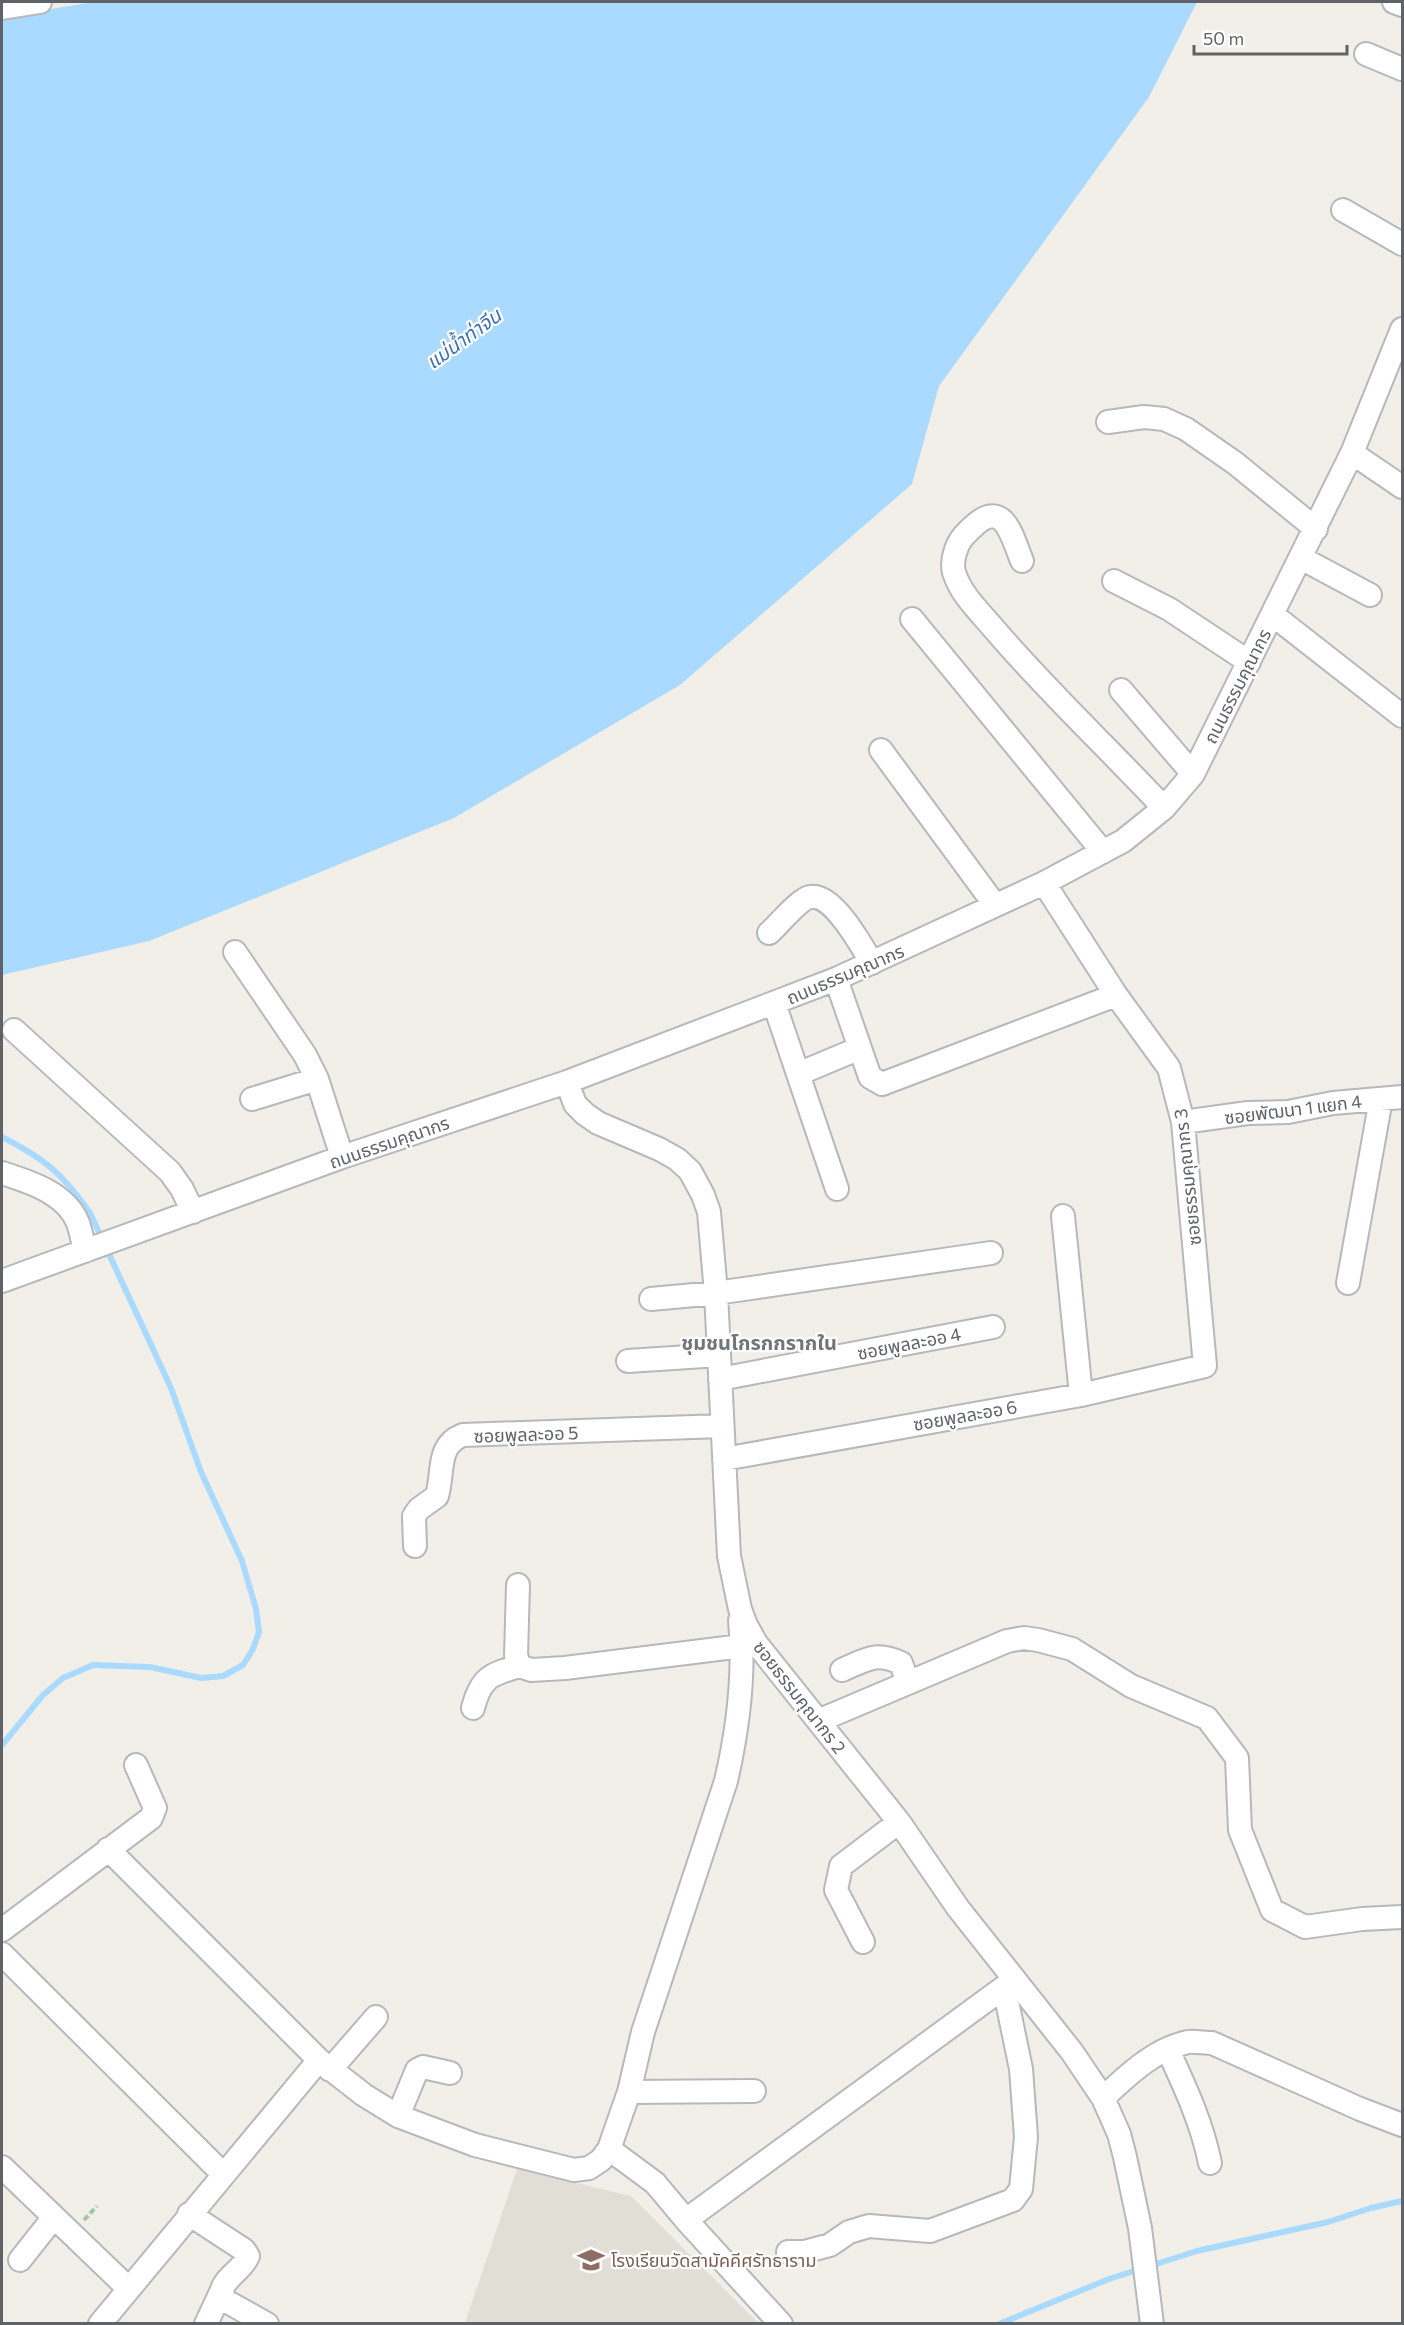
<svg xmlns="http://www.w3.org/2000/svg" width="1404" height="2325" font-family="Commissioner,'Noto Sans Thai',sans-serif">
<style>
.education{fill:#e1ded6}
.water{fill:#aadaff}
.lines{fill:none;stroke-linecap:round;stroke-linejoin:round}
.stream{stroke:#aadaff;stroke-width:6}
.minor-casing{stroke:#b5b8bc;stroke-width:26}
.path{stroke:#9cc7a9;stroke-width:4;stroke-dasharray:6 3;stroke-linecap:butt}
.minor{stroke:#fff;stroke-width:22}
.labels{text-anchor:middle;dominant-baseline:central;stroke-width:4.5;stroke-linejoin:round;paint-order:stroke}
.street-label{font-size:18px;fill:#5f6368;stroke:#fff}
.education-label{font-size:18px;fill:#785e54;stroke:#fff;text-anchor:start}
.water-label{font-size:20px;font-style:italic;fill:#4174aa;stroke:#fff}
.neighbourhood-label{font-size:20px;font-weight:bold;fill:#70757a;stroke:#fff}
</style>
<rect width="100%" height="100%" fill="#f1efe8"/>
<path class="education" d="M517 2169 631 2196 758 2323H465Z"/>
<path class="water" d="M94 2H1197L1149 97 939 386 912 484 680 685 454 818 149 941 2 975V17Z"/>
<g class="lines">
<path class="stream" d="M2 1137C44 1158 63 1174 90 1213L171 1388 201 1472 242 1561 256 1609 259 1632 253 1649 243 1665 223 1676 201 1678 150 1667 93 1665 63 1678 43 1695 2 1745
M999 2324 1109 2279 1197 2251 1328 2222 1371 2208 1402 2201"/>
<defs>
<path id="minor" d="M1394 2 1402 5
M2 8 40 2
M1366 54 1402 69
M1343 210 1402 244
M1108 422 1144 417 1164 419 1186 429 1235 463 1316 529
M1352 453 1402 487
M1301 558 1370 595
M1022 561C1013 540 1005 499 976 524 966 533 958 540 955 553 953 559 952 569 955 575 962 596 981 613 995 630 1048 692 1108 748 1164 808
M1114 581 1169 609 1249 662
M1273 615 1402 716
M912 619 1103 852
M1121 690 1193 774
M881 750 995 905
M769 933C779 924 796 903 807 898 831 888 862 947 872 963
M235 952 305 1055 317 1079 342 1157
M836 979 870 1077 882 1084 1116 995
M774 1003 837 1189
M14 1030 170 1172 182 1189 193 1212
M798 1074 860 1048
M567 1082 575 1104 585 1114 598 1123 659 1149 677 1159 690 1171 703 1195 709 1212 716 1293 729 1556 740 1609 746 1625 756 1643 899 1822 958 1908 1072 2052 1103 2098 1119 2134 1125 2157 1140 2228 1152 2324
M252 1099 317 1079
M1183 1122 1248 1113 1288 1112 1333 1103 1402 1097
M2 1173C30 1182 66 1193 78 1223 81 1232 83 1242 85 1251
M1063 1216 1081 1395
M2 1281 342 1157 567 1082 836 979 1044 883 1123 841 1164 808 1193 774 1352 453 1402 329
M1348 1283 1381 1099
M651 1299 716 1293 991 1253
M628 1361 719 1355
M720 1379 993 1327
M724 1459 1081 1395 1205 1366 1183 1122 1169 1068 1116 995 1044 883
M415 1546 414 1516 419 1509 437 1496C444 1472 436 1445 463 1435L722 1426
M518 1585 516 1656 520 1666 531 1670 565 1668 742 1646
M842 1670C866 1660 875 1651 901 1663L908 1683
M473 1708C481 1677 491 1674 520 1666
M818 1721 1007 1641 1024 1638 1038 1640 1072 1649 1131 1686 1207 1718 1237 1758 1240 1830 1272 1910 1305 1927 1362 1919 1402 1917
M108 1849 319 2060 364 2095 398 2116 475 2145 574 2170 589 2168 601 2160 609 2149 629 2092 643 2032 726 1781C738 1729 745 1674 740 1620
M2 1930 151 1818 155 1808 136 1765
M863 1942 836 1890 841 1866 899 1822
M2 1954 223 2174
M1168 2050C1185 2087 1202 2123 1210 2163
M330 2070 376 2017
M629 2092 754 2091
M1103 2098C1127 2076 1154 2049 1188 2042 1195 2041 1204 2043 1212 2043L1360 2109 1402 2125
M398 2116 417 2070 423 2067 450 2073
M609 2149 655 2183 686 2220 781 2324
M2 2167 128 2288
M189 2214 244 2250 248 2256C242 2271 226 2275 221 2292L226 2301 267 2324
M686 2220 1014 1980
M788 2252H804L830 2245 849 2232 869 2226 930 2231 1013 2200 1021 2189 1026 2137 1021 2069 1004 1987
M20 2260 54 2217
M100 2324 319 2060
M206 2324 221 2292"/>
</defs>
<use href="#minor" class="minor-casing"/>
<path class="path" d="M84 2220 97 2206"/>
<use href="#minor" class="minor"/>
</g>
<defs>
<symbol id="school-bare" viewBox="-9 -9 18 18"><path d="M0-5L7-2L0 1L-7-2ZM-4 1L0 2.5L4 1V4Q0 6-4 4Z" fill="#8d6e63" stroke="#fff" stroke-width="2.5" paint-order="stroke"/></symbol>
</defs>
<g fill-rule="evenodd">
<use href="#school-bare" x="572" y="2241" width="38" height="38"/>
</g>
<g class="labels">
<g class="street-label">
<text transform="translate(1237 686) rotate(-63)">ถนนธรรมคุณากร</text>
<text transform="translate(845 974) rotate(-23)">ถนนธรรมคุณากร</text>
<text transform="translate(1293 1109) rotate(-7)">ซอยพัฒนา 1 แยก 4</text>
<text transform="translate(389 1142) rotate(-19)">ถนนธรรมคุณากร</text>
<text transform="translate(1187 1177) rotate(-96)">ซอยธรรมคุณากร 3</text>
<text transform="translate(909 1343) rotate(-11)">ซอยพูลละออ 4</text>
<text transform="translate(965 1415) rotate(-10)">ซอยพูลละออ 6</text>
<text transform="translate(526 1434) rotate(-2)">ซอยพูลละออ 5</text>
<text transform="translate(800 1697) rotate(52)">ซอยธรรมคุณากร 2</text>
</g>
<g class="education-label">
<text x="611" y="2260">โรงเรียนวัดสามัคคีศรัทธาราม</text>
</g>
<g class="water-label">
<text transform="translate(463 338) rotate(-36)">แม่น้ำท่าจีน</text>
</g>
<g class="neighbourhood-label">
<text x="759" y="1342">ชุมชนโกรกกรากใน</text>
</g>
</g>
<rect width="1404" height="2325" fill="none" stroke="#5f6368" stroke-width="6"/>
<path d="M1194 45v9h153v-9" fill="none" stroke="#5f6368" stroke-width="3"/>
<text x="1203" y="45" font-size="18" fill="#5f6368" stroke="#ffffff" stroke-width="4.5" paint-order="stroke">50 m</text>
</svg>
